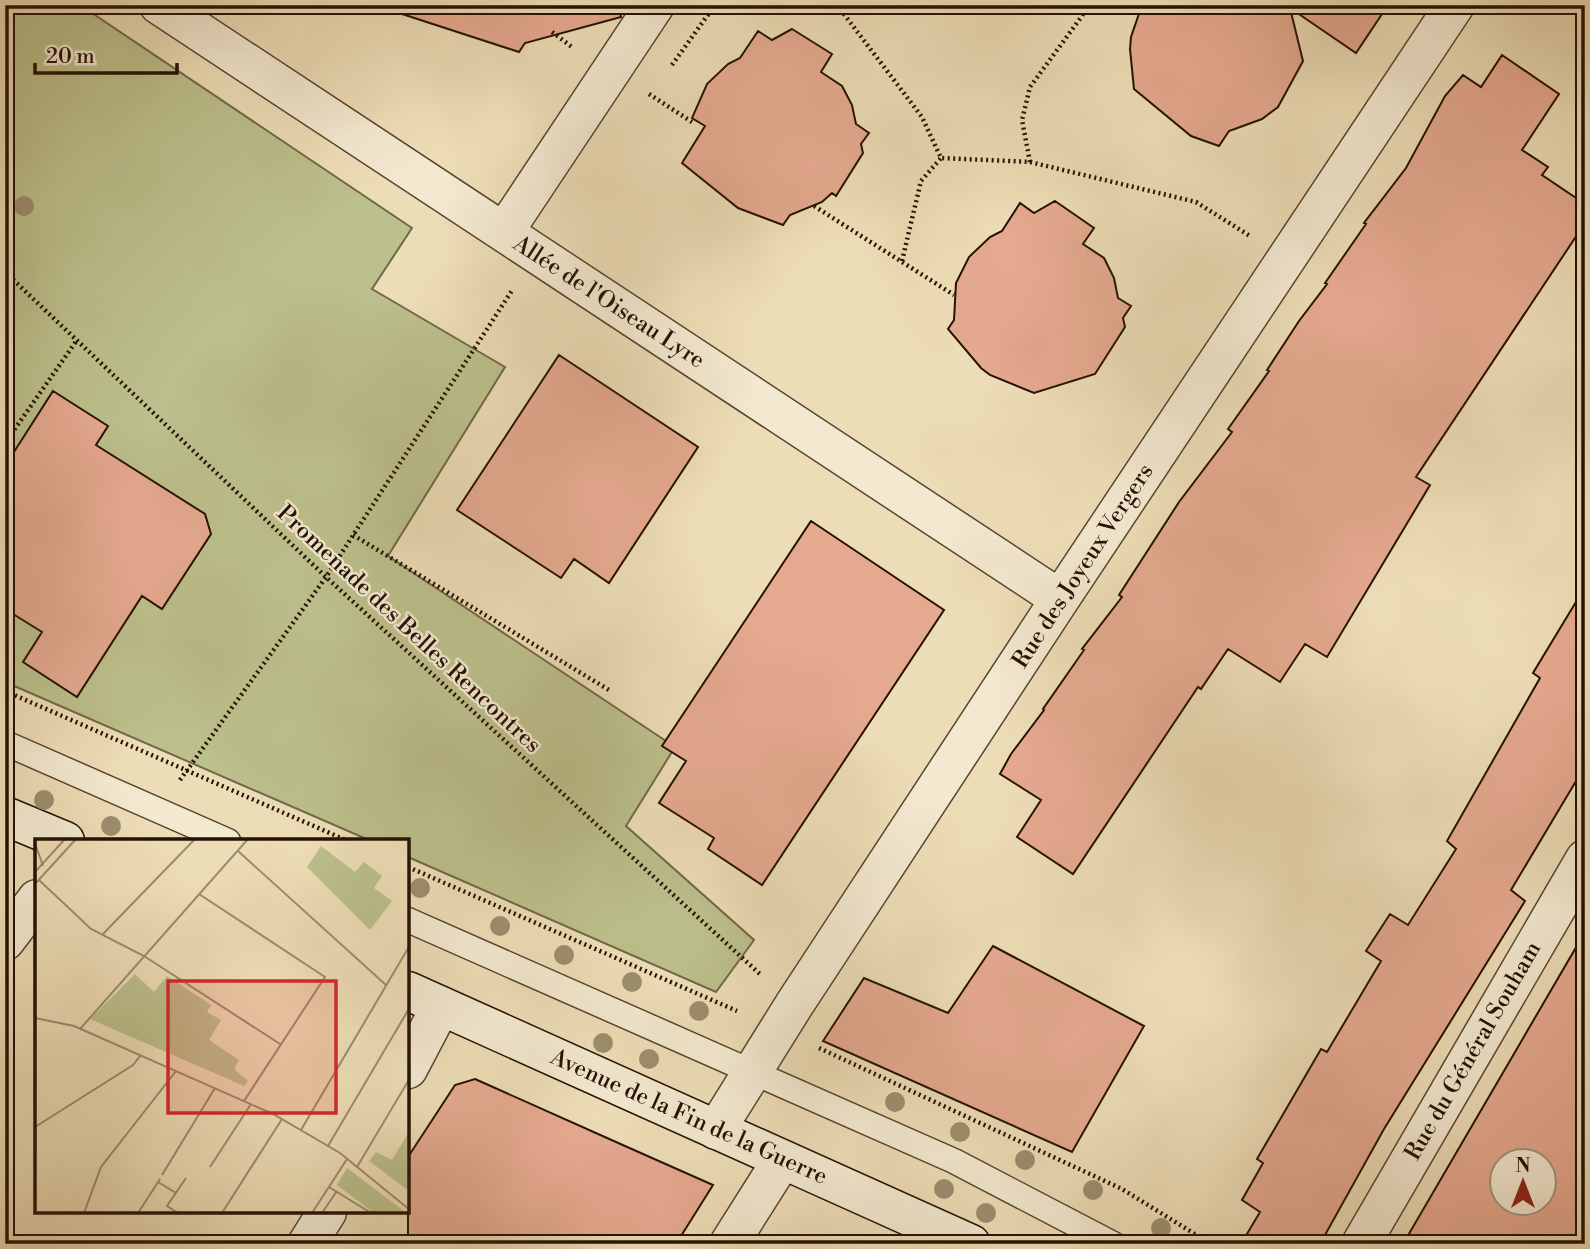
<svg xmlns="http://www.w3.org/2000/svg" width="1590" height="1249" font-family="'Libre Bodoni',serif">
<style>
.green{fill:#bcc08c;stroke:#706848;stroke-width:2}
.building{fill:#e5a98f;stroke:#251105;stroke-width:2;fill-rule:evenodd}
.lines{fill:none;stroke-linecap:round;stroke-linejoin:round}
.lane-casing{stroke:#574431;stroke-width:27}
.street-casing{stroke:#574431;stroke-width:41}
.secondary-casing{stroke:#251105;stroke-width:41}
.path{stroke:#251105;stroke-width:4.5;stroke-dasharray:2 3.5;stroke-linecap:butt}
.lane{stroke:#f3e9d0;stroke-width:24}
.street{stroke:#f3e9d0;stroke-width:38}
.secondary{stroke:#f3e9d0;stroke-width:38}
.tree{fill:#9c8e6e}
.labels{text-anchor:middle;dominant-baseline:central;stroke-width:5;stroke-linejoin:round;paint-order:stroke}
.street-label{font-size:23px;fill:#251105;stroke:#f3e9d0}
.inset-road{fill:none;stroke:#9d8b6f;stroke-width:2}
.view{fill:#d62828;fill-opacity:0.15;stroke:#d62828;stroke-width:3.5}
.inset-edge{fill:none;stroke:#251105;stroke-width:3.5}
</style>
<rect width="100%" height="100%" fill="#edddb6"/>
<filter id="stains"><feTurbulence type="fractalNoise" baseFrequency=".00286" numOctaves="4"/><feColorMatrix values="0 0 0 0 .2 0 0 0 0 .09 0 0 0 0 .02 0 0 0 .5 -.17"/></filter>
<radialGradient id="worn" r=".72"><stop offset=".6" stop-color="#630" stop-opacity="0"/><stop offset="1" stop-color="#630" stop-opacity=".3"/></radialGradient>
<path class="green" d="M5 5H80L412 228 372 289 505 367 388 556 675 747 626 826 754 940 716 992 408 857V841H371L5 682Z"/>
<path class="building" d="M400 5H619L621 17 525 43 519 52 399 13Z
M1142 5H1388L1356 53 1290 8 1303 61 1278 107 1262 119 1229 131 1219 146 1191 136 1134 89 1130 49 1131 37Z
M792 29 832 54 821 72 842 86 852 105 856 124 869 133 861 144 863 153 836 196 832 193 822 202 790 215 783 225 738 208 682 163 705 126 692 118 707 84 728 64 740 58 758 31 772 40Z
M1502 55 1559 94 1522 150 1548 167 1542 175 1585 204V223L1416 477 1430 485 1327 657 1305 644 1280 682 1228 649 1201 689 1198 687 1073 874 1017 837 1041 800 1000 774 1011 754 1044 710 1043 709 1084 650 1082 649 1122 597 1119 595 1179 502 1232 432 1228 429 1269 371 1267 370 1299 321 1327 284 1325 283 1366 224 1364 223 1406 168 1445 96 1463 75 1481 87Z
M1055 201 1094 228 1083 244 1104 258 1114 278 1118 298 1131 306 1123 318 1125 327 1095 374 1034 393 990 375 981 368 948 329 954 320 956 283 969 257 990 237 1002 231 1020 203 1034 213Z
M559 355 698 447 609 583 574 559 561 578 457 510Z
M53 391 108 426 96 445 205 514 211 534 162 609 142 596 77 697 23 662 42 632 5 609V466Z
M811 521 944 610 762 885 708 849 714 838 659 803 686 761 662 746Z
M1585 587V766L1511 890 1525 901 1384 1129 1320 1244H1241L1260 1212 1242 1200 1263 1163 1257 1159 1321 1049 1327 1052 1381 961 1366 951 1390 914 1408 925 1456 849 1447 841 1540 678 1533 673Z
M1585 932V1244H1529L1515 1235 1510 1244H1403ZM1502 1161H1544V1203H1502Z
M993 946 1144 1026 1072 1152 823 1041 864 978 948 1013Z
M475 1079 625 1146 713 1185 676 1244H408V1157L455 1085Z"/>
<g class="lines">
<defs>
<path id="lane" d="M5 743 228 841
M408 920 954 1161 1113 1244"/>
<path id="street" d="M159 5 1060 599
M504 232 655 5
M5 941 37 899
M408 1069 441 1006
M716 1130 794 1005 1060 599 1455 5
M307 1244 327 1212
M729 1244 782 1160
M1361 1244 1585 859"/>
<path id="secondary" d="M5 816 65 841
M408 991 971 1244"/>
</defs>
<use href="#lane" class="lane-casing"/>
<use href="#street" class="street-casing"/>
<use href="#secondary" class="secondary-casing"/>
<path class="path" d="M837 5 922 117 941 158 1030 162 1196 202 1250 236
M552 32 572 47
M672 65 715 5
M649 94 692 122
M1030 162 1022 120 1030 87 1082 16 1087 5
M814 206 954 295
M902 261 921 181 941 158
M5 272 326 577 761 975
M5 443 77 340
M353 535 609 690
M5 691 348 841
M180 780 326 577 513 289
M408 867 737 1011
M819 1048 1122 1189 1211 1244"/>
<use href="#lane" class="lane"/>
<use href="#street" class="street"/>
<use href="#secondary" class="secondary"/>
</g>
<g class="tree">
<circle cx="24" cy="206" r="10"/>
<circle cx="44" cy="800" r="10"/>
<circle cx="111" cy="826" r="10"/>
<circle cx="420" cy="888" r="10"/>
<circle cx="500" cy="926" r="10"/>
<circle cx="564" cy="955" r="10"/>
<circle cx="632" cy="982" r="10"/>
<circle cx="699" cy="1011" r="10"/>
<circle cx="603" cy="1043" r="10"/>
<circle cx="649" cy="1059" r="10"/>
<circle cx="895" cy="1102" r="10"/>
<circle cx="960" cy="1132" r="10"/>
<circle cx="1025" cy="1160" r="10"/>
<circle cx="944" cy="1189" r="10"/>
<circle cx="1093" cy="1190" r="10"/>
<circle cx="986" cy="1213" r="10"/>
<circle cx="1161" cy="1228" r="10"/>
</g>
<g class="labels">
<g class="street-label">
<text transform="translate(609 302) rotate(33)">Allée de l'Oiseau Lyre</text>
<text transform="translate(1083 566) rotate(-57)">Rue des Joyeux Vergers</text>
<text transform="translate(409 629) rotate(43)">Promenade des Belles Rencontres</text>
<text transform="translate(1473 1051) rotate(-60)">Rue du Général Souham</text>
<text transform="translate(689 1117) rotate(24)">Avenue de la Fin de la Guerre</text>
</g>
</g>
<g transform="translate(35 839)">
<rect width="374" height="374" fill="#edddb6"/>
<path d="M286 7 320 33 329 23 347 37 339 49 357 62 335 91 272 28ZM100 135 119 153 132 137 176 166 172 173 186 181 174 201 204 221 199 230 213 242 209 247 55 180ZM374 293V352L334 322 341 313 357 321ZM312 329 369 372V374H339L302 346Z" fill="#bcc08c"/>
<path class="inset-road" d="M0 4 8 27M203 12 351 146M0 33 30 0M4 41 56 90 109 117 245 205M0 45 41 0M164 55 290 138 209 262M67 96 160 0M0 179 39 187 238 275 305 314 375 371M45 190 213 0M0 288 98 226 106 216M266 291 375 106M293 307 375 168M175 328 216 265M322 328 375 239M127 336 180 249M123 343 141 354M294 348 336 374M49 374 66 328 141 232M103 374 125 340M143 374 132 367 151 339M187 374 247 280M277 374 312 320M287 374 302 352"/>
<path class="view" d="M133 142H301V274H133Z"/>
<rect width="374" height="374" class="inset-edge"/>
</g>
<rect width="1590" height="1249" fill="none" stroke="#edddb6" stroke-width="28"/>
<rect x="7" y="7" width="1576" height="1235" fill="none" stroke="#251105" stroke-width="3.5"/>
<rect x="14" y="14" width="1562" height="1221" fill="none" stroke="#251105" stroke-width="2"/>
<g transform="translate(1523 1182)"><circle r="33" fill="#f3e9d0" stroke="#a1937f" stroke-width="2"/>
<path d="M0-5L12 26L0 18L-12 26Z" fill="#8f2418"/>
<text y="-10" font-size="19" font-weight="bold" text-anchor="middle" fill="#251105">N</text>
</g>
<path d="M35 63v10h142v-10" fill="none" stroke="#251105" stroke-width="3.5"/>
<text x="46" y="63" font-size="21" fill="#251105" stroke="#f3e9d0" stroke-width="5" paint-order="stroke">20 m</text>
<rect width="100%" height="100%" filter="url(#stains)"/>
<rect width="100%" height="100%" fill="url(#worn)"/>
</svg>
